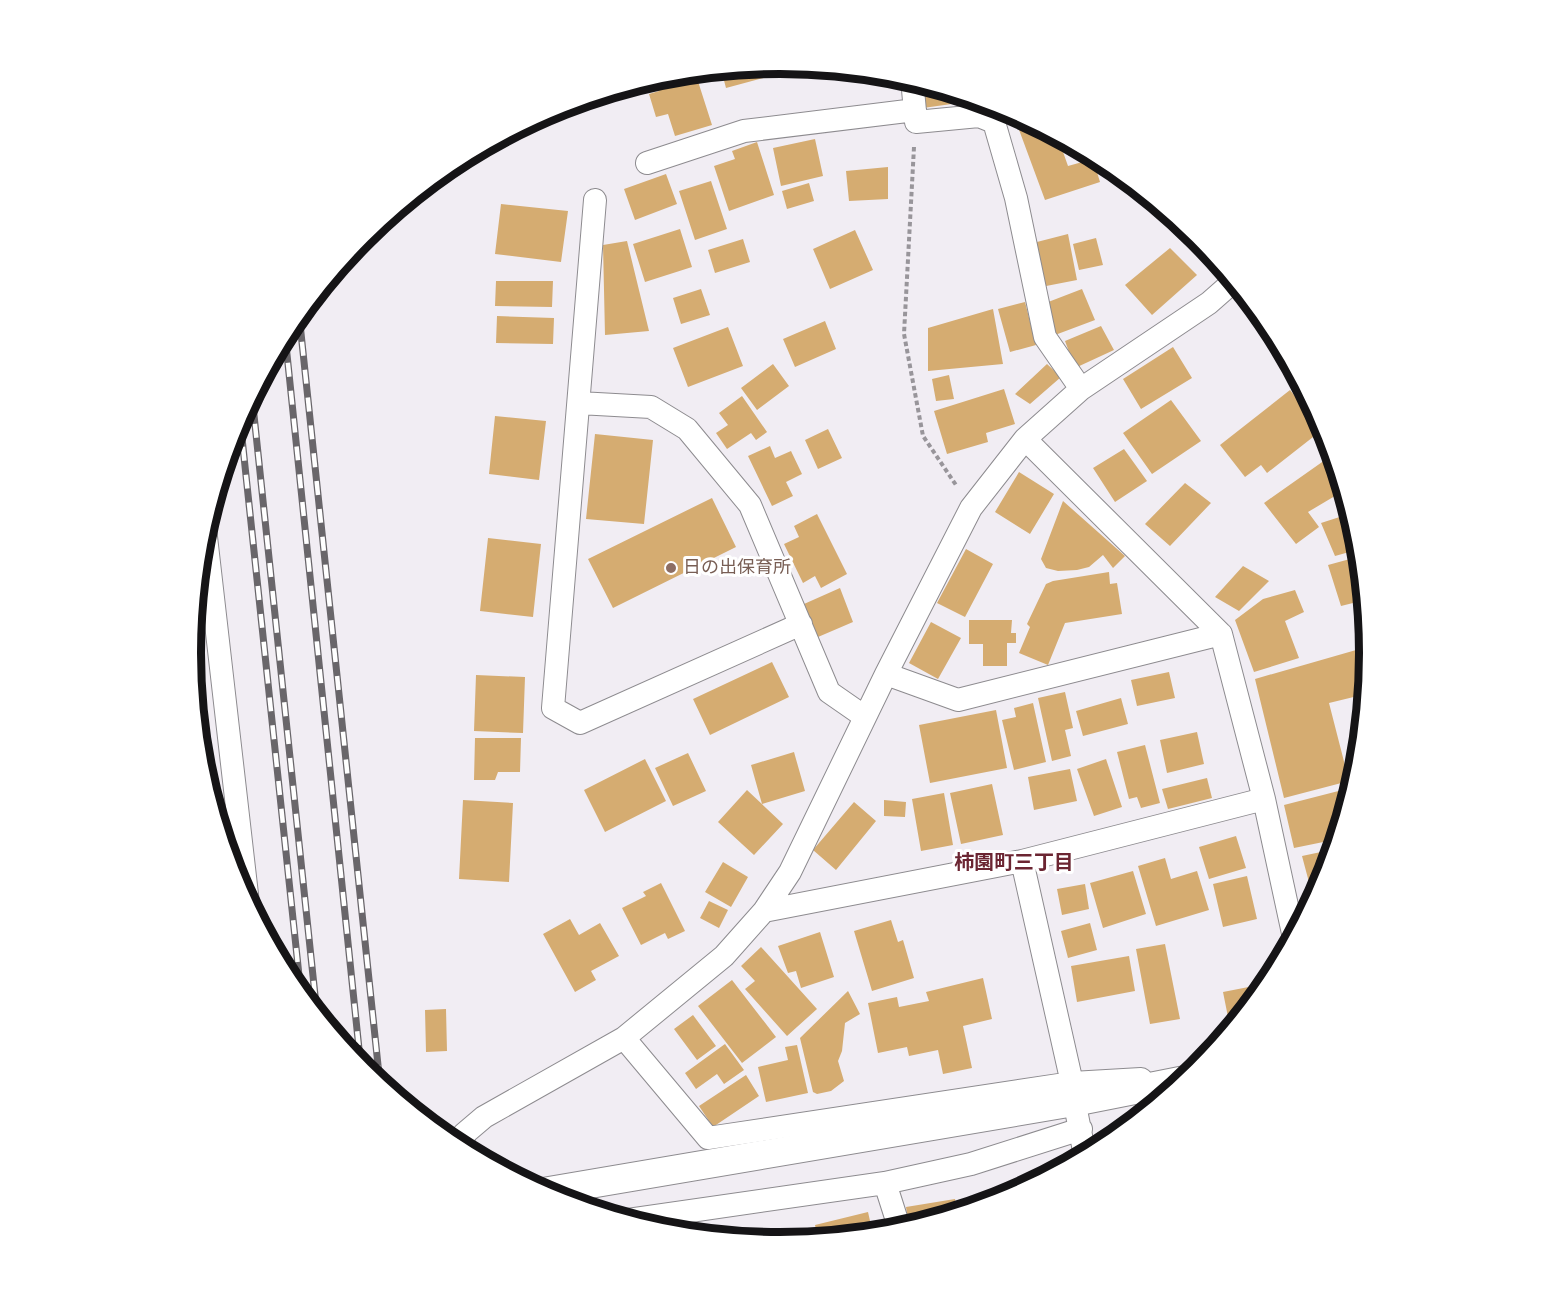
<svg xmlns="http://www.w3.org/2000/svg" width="1561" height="1306" font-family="Overpass,'Noto Sans JP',sans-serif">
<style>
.building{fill:#d5ac71}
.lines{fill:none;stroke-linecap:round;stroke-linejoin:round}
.minor-casing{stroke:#8d8b8f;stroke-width:24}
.tertiary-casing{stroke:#8d8b8f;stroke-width:30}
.path{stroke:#98959a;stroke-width:4;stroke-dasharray:4.5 3;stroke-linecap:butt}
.minor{stroke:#fff;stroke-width:22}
.tertiary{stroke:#fff;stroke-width:28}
.rail-casing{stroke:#69666a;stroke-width:7}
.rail{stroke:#fff;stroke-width:4.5;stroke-dasharray:14;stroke-linecap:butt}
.education-dot{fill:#8d6e63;stroke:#fff;stroke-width:2}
.labels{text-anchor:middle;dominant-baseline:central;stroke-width:6;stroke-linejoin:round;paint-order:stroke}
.education-label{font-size:18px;fill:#785e54;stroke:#fff;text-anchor:start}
.neighbourhood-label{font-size:20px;font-weight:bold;fill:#6b2532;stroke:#fff}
.rim{fill:none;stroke:#151416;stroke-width:8}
</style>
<rect width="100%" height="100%" fill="#f1edf3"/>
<path class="building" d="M777 63H780L806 66 781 74Z
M768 64 771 76 726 88 721 69Z
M695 72 712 125 675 136 668 114 656 117 649 94 659 91 655 78 681 73 682 76Z
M920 82 980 100 923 108Z
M1033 122 1057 135 1068 166 1093 159 1100 182 1045 200 1018 127Z
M815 139 823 176 781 186 773 148Z
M757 142 774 195 729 211 714 166 735 159 732 151Z
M888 167V199L849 201 846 171Z
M666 174 677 204 635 220 624 189Z
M711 181 727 229 695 240 679 191Z
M809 183 814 201 787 209 782 191Z
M501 204 568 211 561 262 495 254Z
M680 229 692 267 645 282 633 244Z
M855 230 873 270 830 289 813 249Z
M1068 234 1077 280 1041 287 1033 243Z
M1096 238 1103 265 1079 270 1073 244Z
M743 239 750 262 715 273 708 250Z
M627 241 649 331 605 335 603 245Z
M1170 248 1197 275 1152 315 1125 285Z
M496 281H553L552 307 495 306Z
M701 289 710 315 681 324 673 298Z
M1082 289 1095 320 1055 335 1043 304Z
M1025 302 1036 345 1010 352 998 309Z
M993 309 1003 364 928 371V328Z
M497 316 554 318 553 344 496 343Z
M825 321 836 349 795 367 783 339Z
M1101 326 1114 350 1075 368 1065 341Z
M728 327 743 366 688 387 673 348Z
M1173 347 1192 378 1141 409 1123 379Z
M773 364 789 386 757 410 741 388Z
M1047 364 1061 377 1030 404 1015 394Z
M949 375 954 399 936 401 932 379Z
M1004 389 1015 424 986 433 988 442 947 454 934 411Z
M1290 390 1322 430 1267 473 1261 465 1245 477 1220 445Z
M742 396 767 432 756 440 751 433 727 449 716 433 728 425 719 413Z
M1171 400 1201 441 1152 474 1123 433Z
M495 416 546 421 539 480 489 474Z
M828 429 842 458 818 469 805 440Z
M595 434 653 440 644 524 586 519Z
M770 446 775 458 791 451 802 474 786 482 793 496 772 506 748 456Z
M1124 449 1147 481 1115 502 1093 468Z
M1325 460 1341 478 1345 490 1308 512 1319 527 1296 544 1264 503Z
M1019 472 1054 494 1030 534 995 512Z
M1185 483 1211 503 1170 546 1145 524Z
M712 498 736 547 613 608 588 559Z
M1063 501 1125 556 1113 568 1103 555 1089 567 1077 570 1058 571 1046 568 1041 559Z
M1352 513 1360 549 1335 556 1321 523Z
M817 514 847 574 821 588 815 576 803 583 784 544 799 537 794 526Z
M488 538 541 544 533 617 480 611Z
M966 549 993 564 965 617 937 603Z
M1361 556 1365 600 1341 606 1328 565Z
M1243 566 1269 581 1239 611 1215 597Z
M1109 572 1110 584 1117 583 1122 614 1065 623 1048 665 1019 653 1030 627 1027 624 1046 584 1053 581Z
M840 588 853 622 818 637 804 604Z
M1295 590 1304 612 1285 621 1299 658 1254 672 1235 620 1263 599Z
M969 620H1012L1011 633H1016V643H1007V666H983V644H969Z
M931 622 961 638 938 679 909 663Z
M1370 646 1366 694 1329 703 1349 781 1284 798 1255 679Z
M772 662 789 697 710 735 693 699Z
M1169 672 1175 698 1137 706 1131 680Z
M476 675 525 677 523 733 474 731Z
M1065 692 1073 728 1065 730 1071 756 1052 761 1038 698Z
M1121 698 1128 724 1083 736 1076 711Z
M1033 703 1046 762 1014 770 1002 720 1016 717 1014 708Z
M996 710 1007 768 930 783 919 725Z
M1197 732 1204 764 1167 773 1160 740Z
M475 738H521L520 772H498L495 780H474Z
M1145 745 1160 803 1141 808 1137 797 1129 799 1117 752Z
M794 752 805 791 762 804 751 765Z
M688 753 706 791 673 806 655 768Z
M645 759 666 801 605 832 584 790Z
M1106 759 1122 807 1094 816 1077 769Z
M1070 769 1077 801 1034 810 1028 777Z
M1207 778 1212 798 1168 809 1162 789Z
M992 784 1003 835 961 844 950 793Z
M1354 787 1338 839 1294 848 1284 805Z
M747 790 783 824 754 855 718 822Z
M944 793 953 845 921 851 912 799Z
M463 800 513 803 509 882 459 879Z
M884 800 906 802 905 817 884 816Z
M854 802 876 821 836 870 813 850Z
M1236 836 1246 868 1209 879 1199 847Z
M1335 849 1325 879 1314 901 1302 856Z
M1165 858 1171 879 1197 871 1209 910 1156 926 1138 866Z
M723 862 748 877 731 907 705 892Z
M1133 871 1146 914 1103 928 1090 883Z
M1247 876 1257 919 1223 927 1213 884Z
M661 883 685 931 668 939 665 933 641 945 622 908 646 896 643 892Z
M1085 884 1089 909 1062 915 1057 889Z
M709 901 728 910 719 928 700 918Z
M570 919 579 935 600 923 619 956 591 971 596 980 575 992 543 934Z
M891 920 898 942 903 940 914 978 872 991 854 931Z
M1090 923 1097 950 1068 958 1061 931Z
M820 932 834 977 801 988 796 971 788 973 778 946Z
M1165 944 1180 1019 1150 1024 1136 949Z
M761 947 817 1009 787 1036 745 989 755 981 741 966Z
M1129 956 1135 991 1077 1002 1071 966Z
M983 978 992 1019 963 1026 972 1068 943 1074 938 1050 909 1056 907 1047 878 1053 868 1003 897 997 899 1007 929 1001 926 992Z
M732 980 776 1037 742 1063 698 1006Z
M1269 983 1244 1014 1228 1017 1223 992Z
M848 991 860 1014 845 1023 842 1051 838 1061 844 1081 831 1091 817 1094 813 1092 800 1038Z
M446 1009 447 1051 426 1052 425 1010Z
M693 1015 716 1046 697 1060 674 1029Z
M725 1044 744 1070 724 1084 717 1074 696 1089 685 1073Z
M797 1045 808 1093 766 1102 758 1067 788 1060 785 1047Z
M746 1075 759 1096 713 1127 699 1106Z
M1043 1178 1006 1198 1004 1183Z
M955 1199 957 1213 909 1228 906 1207Z
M868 1212 873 1234 818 1239 815 1225Z"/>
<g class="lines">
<defs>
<path id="minor" d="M912 79 916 122 979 116 994 122 1016 198 1045 337 1081 389
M647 163 744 131 915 110
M595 200 553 708 580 723 801 624
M579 403 651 407 687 429 750 505 829 692 865 717
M1025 439 1221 634 1264 799 1294 938
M205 528 248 903
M886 674 958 700 1221 634
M1022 861 1072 1083
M764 911 1022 861 1264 799
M624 1038 708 1138 1072 1083 1141 1079
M1077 1115 1085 1156
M463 1149 464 1134 484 1117 624 1038 724 956 764 911 790 872 886 674 971 508 1025 439 1081 389 1209 303 1234 281
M885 1183 900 1230
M628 1220 885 1183 971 1164 1081 1129"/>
<path id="tertiary" d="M543 1192 1074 1102 1185 1080"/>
</defs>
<use href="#minor" class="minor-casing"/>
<use href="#tertiary" class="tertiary-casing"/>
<path class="path" d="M914 147 904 334 923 436 956 485"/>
<use href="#minor" class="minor"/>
<use href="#tertiary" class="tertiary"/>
<defs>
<path id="rail" d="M299 314 380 1084
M285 335 361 1068
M252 396 317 1014
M240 419 301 994"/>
</defs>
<use href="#rail" class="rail-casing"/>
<use href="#rail" class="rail"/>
</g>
<circle class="education-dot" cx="671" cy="568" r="6"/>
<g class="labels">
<g class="education-label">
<text x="683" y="568">日の出保育所</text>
</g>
<g class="neighbourhood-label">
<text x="1014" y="864">柿園町三丁目</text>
</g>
</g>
<path d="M0 0H1561V1306H0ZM201 653a579 579 0 1 1 1158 0a579 579 0 1 1-1158 0Z" fill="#fff" fill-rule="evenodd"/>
<path class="rim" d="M201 653a579 579 0 1 1 1158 0a579 579 0 1 1-1158 0Z"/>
</svg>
